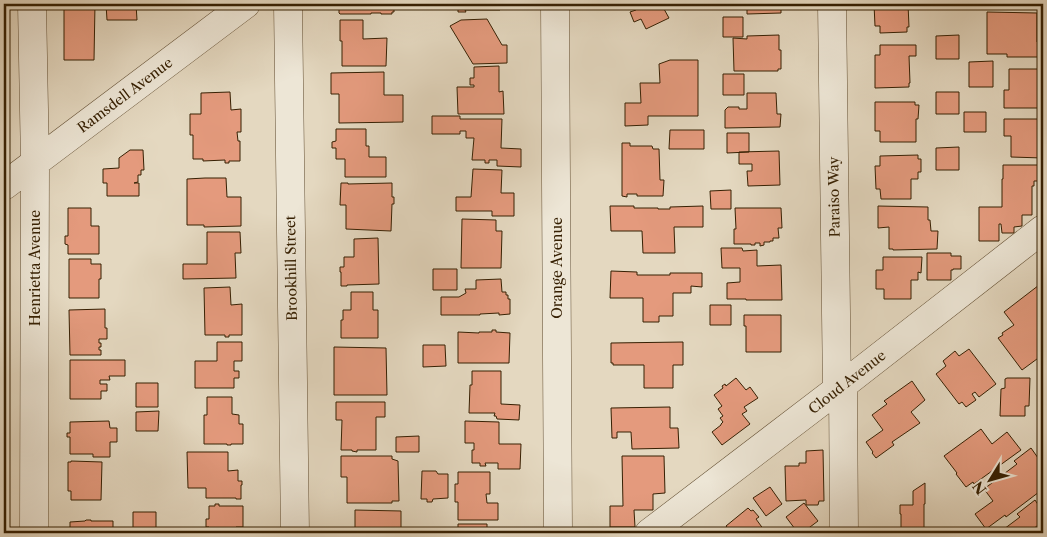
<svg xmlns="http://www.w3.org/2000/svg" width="1047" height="537" font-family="'Libre Caslon Text',serif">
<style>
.building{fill:#e49a7d;stroke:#362003}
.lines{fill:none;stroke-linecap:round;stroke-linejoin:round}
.minor-casing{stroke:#624e32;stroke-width:29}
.minor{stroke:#ede6d6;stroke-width:28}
.labels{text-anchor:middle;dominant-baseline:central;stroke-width:4;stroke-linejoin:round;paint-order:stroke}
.street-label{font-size:14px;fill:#362003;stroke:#ede6d6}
</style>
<rect width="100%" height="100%" fill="#e4d8c0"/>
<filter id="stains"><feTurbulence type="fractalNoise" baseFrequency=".004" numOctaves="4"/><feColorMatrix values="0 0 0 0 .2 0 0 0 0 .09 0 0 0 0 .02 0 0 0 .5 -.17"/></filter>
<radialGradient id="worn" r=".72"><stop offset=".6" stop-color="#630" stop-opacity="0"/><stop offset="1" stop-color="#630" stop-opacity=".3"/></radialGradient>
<path class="building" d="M64 4H95L94 60H64Z
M106 4H136L137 20H107Z
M339 4H394V12H392V14H381V13H371V14H340L339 13Z
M458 4H500V10H465L466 12H458Z
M633 4H675L664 9 669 18 646 29 641 19 634 22 630 12 636 10Z
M747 4H781V13L747 14Z
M874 4H908L909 27H907V32L880 33V26H875Z
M984 4H1042V8H1009L1008 6H984Z
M987 12 1037 13V42H1041V57H1007V54H987Z
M723 17H743V37H723Z
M487 19 502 45H507V63L473 64 450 26 461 20Z
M340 20H363V39L387 38 386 66H342V41H340Z
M779 35V50H781V69H778V71H734L733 38 747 39V36Z
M959 35V59H936V36Z
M880 45H916V56H909L910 83H909V87L875 88V55H880Z
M670 60H698V116H648V125L625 126V103H641L640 83H660L659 64Z
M993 61V87H969V62Z
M499 66V92L503 91 504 114H458L457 87H474V85H470V78H474V67Z
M1009 69H1039V90H1043V108H1004V90H1009Z
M384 72V95H403V122L339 123V94H331V73Z
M723 74H744V95H723Z
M230 92 231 110 241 109V132H237L238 141H240V161H229V163H225V160L203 161V159H193V135H190V114H201V93Z
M936 92H959V114H936Z
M747 93H776L777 114H781L780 127 725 128V110L728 107H739V109H747Z
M875 102H915V105H919L918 119H916V142H880V131H875Z
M964 112H986V132H964Z
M432 116H460V119H502L501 148 521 149V167L497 166V160H489V163H485V160H472L474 138H466V131H460V134H432Z
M1004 119H1038V126H1043V158L1011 157V136H1004Z
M336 129H366V146H369V157H386V177H345V159H336V148H332V142L336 141Z
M670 130H704V149H669Z
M727 133H749V152L727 153Z
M622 143H630V146H652L653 149H659L660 180H664L663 196H637V194H627V197L622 196Z
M959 147V170H936V148Z
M130 150H143L144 170H141V175H138V182L134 183H139V196H107V183H103V169L119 168V158Z
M779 151 780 185 748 186 747 171H752V164H739V152Z
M918 155V159H921V172H918V179H911V199H881L880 189H876L875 166H880V156Z
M1003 165H1042V181H1034V186H1032V215H1022V226L1014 227V233H1002L1001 224H999V241H979V207H1002V179H1003Z
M473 169 502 170 501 193H514V216H492V211H456V197H471Z
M205 178H226L227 197H241V226L204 227V225H187V179Z
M341 183H348V184L392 183V197H394V204H392L391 231 346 229V205H340Z
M731 190V209H711L710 191Z
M610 206H634V208H658V209H670V207L703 206V227H674L675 253H643L642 231H611Z
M878 206 928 207V220H930L931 231H938L937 249 893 250V249H889V227L878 228Z
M68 208H91V226H99V254H68V245L65 244V236H68Z
M735 208H781L782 228H778L779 238H773V241H770V242H764V245L760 246V243H755V245H751V244H734V229H736Z
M462 219 496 220V231H502L501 268H461Z
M207 232H240L241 253H235L236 278 183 279V264H207Z
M378 238 379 284 347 285V286H341V272H340V267H344V257H354V239Z
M721 248H742L743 251 757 250V266L781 265 782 300H746V299H727V283L740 282V268H722Z
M927 253H951V256H961V269H953V270H951V280H927Z
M883 257H922L921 273 918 272V280H911V299H884V289H876V270H883Z
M69 259H91V264H101V279H99V298H69Z
M433 269H457V290H433Z
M611 271 637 272V275H670V273H702V287L691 286V293H673V316H659V322H643V298H610Z
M501 279 502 292H506V295H508V299H510V314L499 315V313L480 314V315H441V297H459L466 293 465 289H476V280Z
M1043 282V349L1039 352 1041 356 1022 370 998 338 1003 335 1002 333 1014 325 1004 312Z
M230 287 231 305 242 304V335H229V337H225V335H205L204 288Z
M351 292H373V310H378V338H341V320H343V310H351Z
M710 305H731V325H710Z
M105 309V328H107V339H99V343H101V347H99V350H101V355H70L69 310Z
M744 315H781V352H746V326H744Z
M492 330H496V332L510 333 509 363H458V332L479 333V332H492Z
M217 342H242V361H234V371H239V378H234V388H195V361H217Z
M683 342V365H673V388H644V365H613V363H611V343Z
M423 345H445L446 366 423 367Z
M334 347 386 348 387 395H334Z
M969 349 996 384 979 397 975 392 972 394 976 400 966 407 962 402 959 404 936 374 946 366 943 361 955 351 959 356Z
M70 360H125V376H109L110 380H100V384H107V391H101V399H70Z
M472 371H501V404L520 405 519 420 497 419 496 416H494L495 413H469L470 385H472Z
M736 378 746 390 750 387 758 398 744 407 747 411 742 414 750 424 722 445 712 432 721 425V424L723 422 720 418 723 416 718 409 722 406 714 395 723 388 722 386 725 384 726 386Z
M1007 378H1030L1029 406H1025V416H1000L1001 389 1005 388V379Z
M912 381 925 400 911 412 920 423 892 442 894 445 876 458 872 453 873 452 866 442 883 430 872 415 887 404 884 401Z
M136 383H158V407H136Z
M207 397H232V414L239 415V424H243V444H231V445H227V444H204V415H207Z
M336 402H385V417H376V450H357V452L352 451V450H341L342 420H336Z
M670 407V428H678L679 448 632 449 631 432H617V438H612L611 408Z
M159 411 158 431H136V412Z
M109 421 110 428H117V442H110V457H93V454H70V437H67V433H70V422Z
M465 421 499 422V444H521L520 469H498V463H485L486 466H480V463H472V450H474V443H465Z
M981 429 992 444 1007 432 1021 450 974 484 973 482 966 487 956 474 957 473 944 456Z
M419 436V452H396V437Z
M1031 448 1043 465V489L1006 517 1005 515 986 529 975 514 993 501 984 489 1017 464 1014 461Z
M823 450 824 501H819L818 505H806V500L786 501 785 466H799V463H806V451Z
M187 452H228V471L238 470V481H242V485H241V499H236V498H206V488H188Z
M341 456H392V459L398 461 399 501H392V503H347V477H341Z
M622 456H664L665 493 653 494V510H634L635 527H610V506H623Z
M71 461 102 462 101 500H71V491H68V462H71Z
M422 471H436L438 474H448V498L433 499 432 502H427V499H421Z
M458 472H490V494H486L487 503H498V520H458V502H455V484H458Z
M925 483V504H924V533H901V514H900V505H913V491Z
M770 487 782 504 766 516 753 498Z
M1035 500 1043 512V521L1032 530 1034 533H994L998 530 1000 532 1020 517 1017 514Z
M804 503 818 521 802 533H798L786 517Z
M215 504H219V506H243V527H236V533H209V527H206V519H209V506H215Z
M748 508 751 511 753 510 759 517 756 519 764 530 760 533H731L726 526Z
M355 510 401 511V533H341V529H355Z
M133 512H156V533H133Z
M86 520H91V521H113V533H70V522L85 521Z
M458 524H487V533H458Z"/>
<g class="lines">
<defs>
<path id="minor" d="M32 4 35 163 34 533
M288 4 295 533
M555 4 558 533
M832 4 837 390
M4 186 246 4
M843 385 844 533
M649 533 843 385 1043 229"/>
</defs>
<use href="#minor" class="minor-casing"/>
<use href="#minor" class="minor"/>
</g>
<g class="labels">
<g class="street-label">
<text transform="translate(125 95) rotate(-37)">Ramsdell Avenue</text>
<text transform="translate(834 197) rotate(-91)">Paraiso Way</text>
<text transform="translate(35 268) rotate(-90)">Henrietta Avenue</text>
<text transform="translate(291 268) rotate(-91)">Brookhill Street</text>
<text transform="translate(557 268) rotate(-90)">Orange Avenue</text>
<text transform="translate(847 382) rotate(-38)">Cloud Avenue</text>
</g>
</g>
<rect width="1047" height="537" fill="none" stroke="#e4d8c0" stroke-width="20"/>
<rect x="5" y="5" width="1037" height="527" fill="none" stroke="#362003" stroke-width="2.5"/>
<rect x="10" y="10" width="1027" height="517" fill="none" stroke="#362003"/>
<g transform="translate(990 480) rotate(233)" stroke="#ede6d6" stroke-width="4" paint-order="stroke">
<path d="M0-4L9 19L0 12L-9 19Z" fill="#362003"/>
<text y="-8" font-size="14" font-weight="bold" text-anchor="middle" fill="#362003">N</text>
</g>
<rect width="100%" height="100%" filter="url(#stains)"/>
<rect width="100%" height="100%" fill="url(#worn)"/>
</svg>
